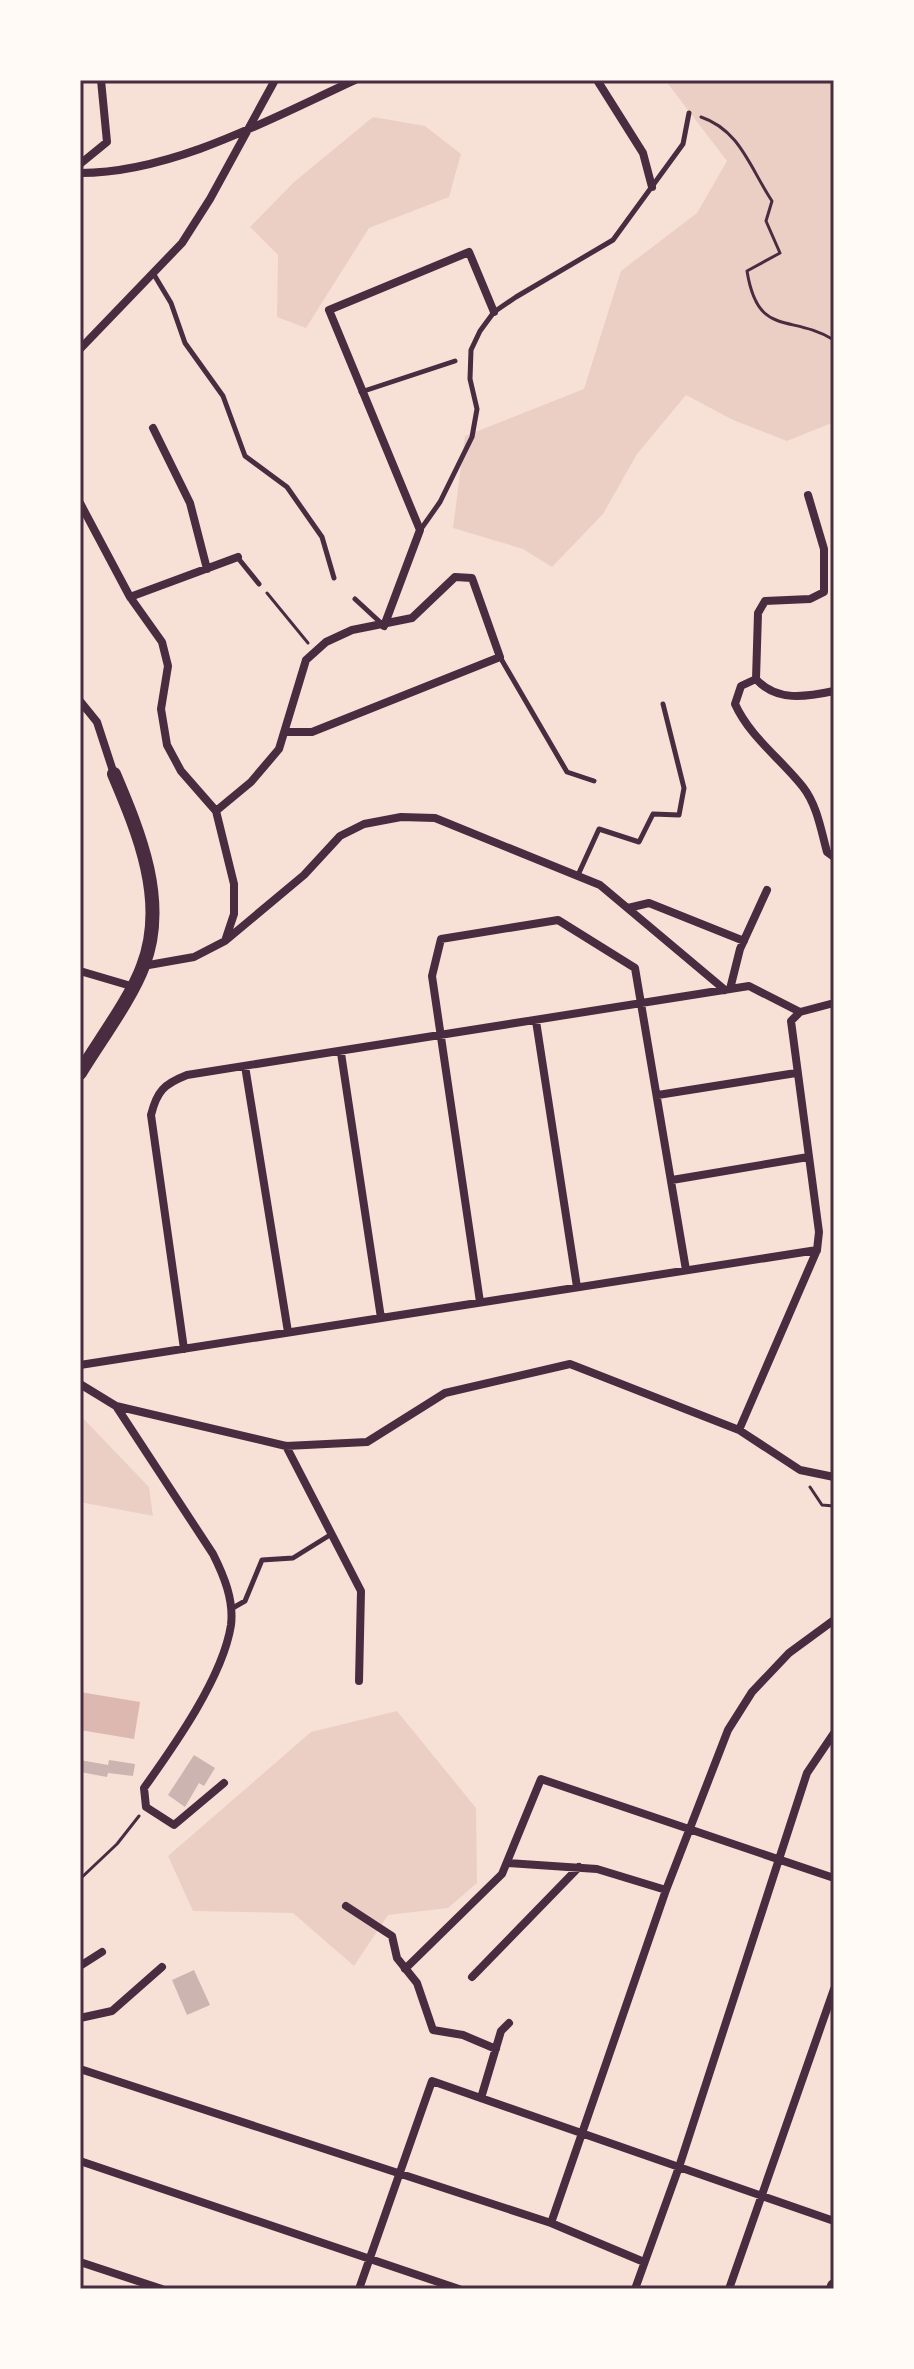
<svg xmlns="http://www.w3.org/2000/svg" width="914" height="2369" font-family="'Roboto Condensed',sans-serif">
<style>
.green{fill:#ebcfc5}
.water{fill:#dcb8b0}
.building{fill:#ccb4b1}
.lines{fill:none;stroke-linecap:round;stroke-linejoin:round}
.path{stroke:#4a2c40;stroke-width:3}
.service{stroke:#4a2c40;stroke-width:5}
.minor{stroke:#4a2c40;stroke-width:8}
.tertiary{stroke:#4a2c40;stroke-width:14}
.neatline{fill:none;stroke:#4a2c40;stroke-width:3}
</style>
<rect width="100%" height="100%" fill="#f7e1d7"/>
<path class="green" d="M665 80H834V422L787 441 733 420 686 395 637 454 603 514 552 567 523 549 453 528 465 436 584 389 621 271 697 213 727 161Z
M373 117 425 126 461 154 449 197 369 228 306 328 277 317 278 255 250 227 294 182Z
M80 1415 149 1487 153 1516 80 1502Z
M397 1711 476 1808 477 1883 448 1908 388 1915 354 1966 293 1913 193 1911 168 1856 311 1732Z"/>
<path class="water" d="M80 1692 140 1702 134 1739 80 1730Z"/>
<path class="building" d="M194 1755 215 1768 204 1786 199 1783 185 1807 168 1795Z
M80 1760 108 1765 109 1760 135 1764 133 1776 108 1773 107 1777 80 1772Z
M194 1970 210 2005 187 2015 172 1980Z"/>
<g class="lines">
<path class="path" d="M701 117C740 130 750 168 772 201L766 221 780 253 747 271C758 339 790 313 834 340
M267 593 308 643
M810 1487 822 1505 834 1506
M80 1879 117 1844 139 1816"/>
<path class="service" d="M153 273 171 303 185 343 223 396 245 456 287 487 322 537 334 578
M361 392 455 361
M421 529 440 502 472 437 477 409 470 379 471 350 480 331 494 312 516 297 613 240 683 144 689 113
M238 558 259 584
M355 599 381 623
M500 657 567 772 594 781
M578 875 599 829 639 842 653 814 679 815 684 788 663 704
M231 1609 245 1601 262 1560 293 1558 330 1535"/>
<path class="minor" d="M597 80 643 153 652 187
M80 164 107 142 101 80
M80 173C173 173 272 118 355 80
M80 349 182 243 210 199 275 80
M153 428 190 503 207 569
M808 495 824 549V592L810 599 765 601 758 613 756 679C776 702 806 697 834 691
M80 503 130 597 162 642 168 666 161 709 167 745 181 771 216 811 234 884V914L226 938
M130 597 238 557
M384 626 420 530 329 310 469 252 494 312
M756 679 741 686 735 704C750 737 780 758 803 787 817 805 821 830 827 852L834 857
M80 701 97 722 114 774
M216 811 251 782 279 749 306 660 326 642 352 630 412 618 455 577 472 578 500 657 312 732H285
M628 908 649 903 744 941
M143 966 194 957 225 941 304 875 340 836 364 824 401 817 435 818 600 885 725 990
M80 971 131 986
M730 989 740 949 767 890
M536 1021 577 1287
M341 1053 381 1318
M245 1066 288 1332
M658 1095 796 1073
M672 1180 808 1157
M480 1302 432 976 441 939 558 920 635 968 686 1270
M184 1349 151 1115C157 1091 164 1084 187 1075L749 986 800 1012
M80 1365 817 1250
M80 1384 116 1406 286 1446 367 1442 445 1393 570 1364 739 1430 800 1470 834 1477
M116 1406 213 1554C224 1576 234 1600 231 1625 223 1677 174 1746 144 1788L146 1807 174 1825 224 1783
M739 1430 817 1250 819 1232 791 1021 800 1012 834 1003
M286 1446 361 1591 359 1681
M507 1863 597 1869 666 1890
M346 1906 392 1936 397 1958 417 1983 433 2030 463 2035 496 2049
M80 1966 102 1952
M405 1969 502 1874 541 1779 834 1878
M472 1977 579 1867
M80 2018 112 2011 162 1967
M80 2069 551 2223 644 2262
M481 2098 501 2031 509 2023
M80 2161 459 2289
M551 2223 666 1890 728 1730 752 1692 789 1653 834 1620
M80 2262 162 2289
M359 2289 432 2081 834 2221
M635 2289 679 2167 807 1773 834 1733
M729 2289 834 1989"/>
<path class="tertiary" d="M80 1073C98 1043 132 997 143 966 168 902 139 833 114 774
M833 2289 834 2286"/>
</g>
<rect width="914" height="2369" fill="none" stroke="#fffaf5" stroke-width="164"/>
<rect x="82" y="82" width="750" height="2205" class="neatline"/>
</svg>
